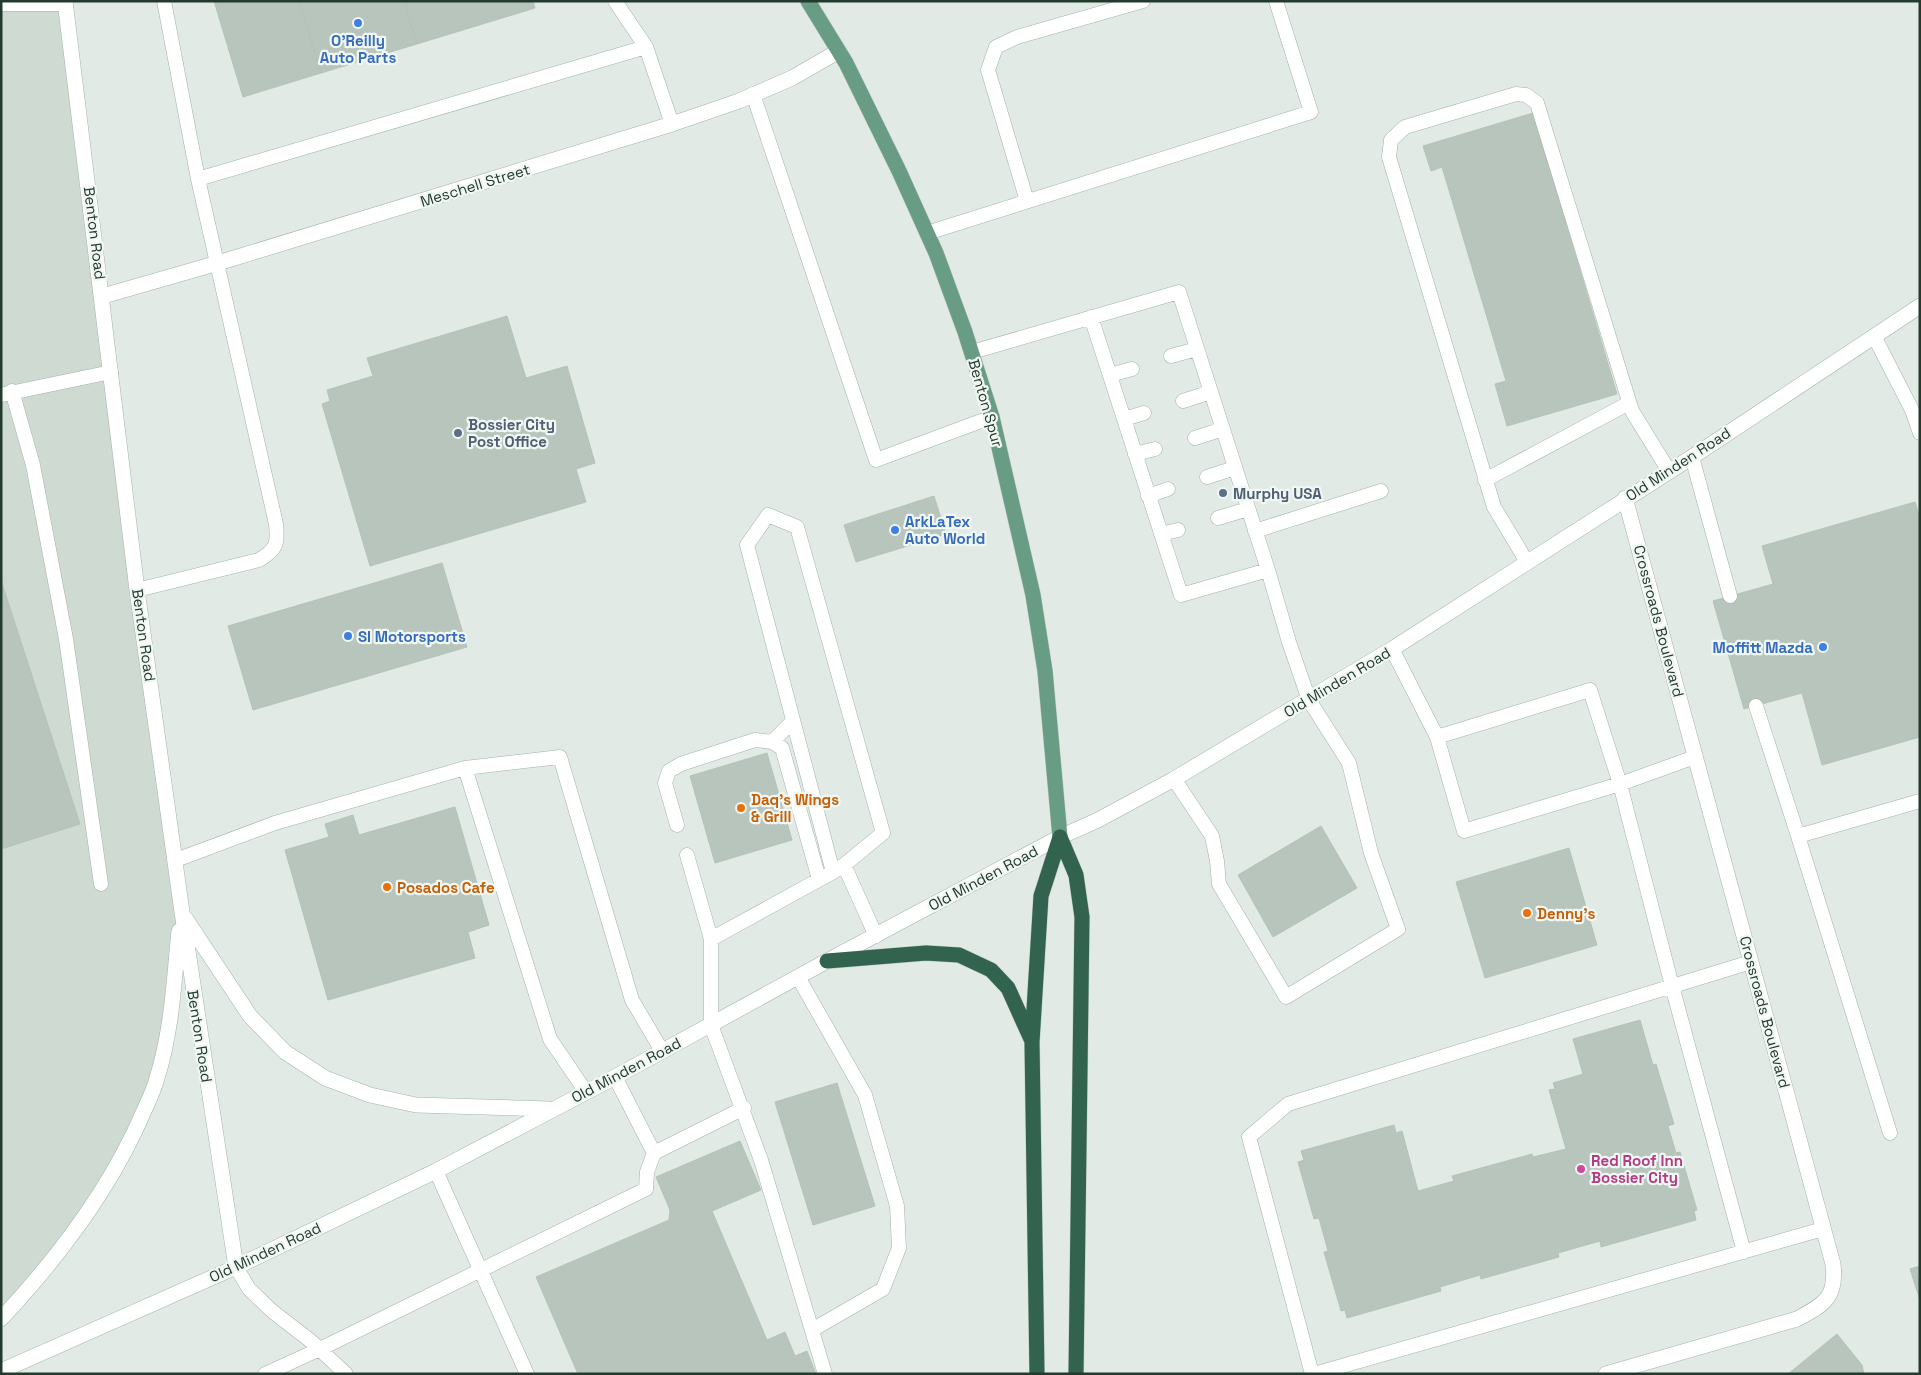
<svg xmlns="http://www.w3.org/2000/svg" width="1921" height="1375" font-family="'Space Grotesk',sans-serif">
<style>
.built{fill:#cfdad3}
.building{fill:#b7c5bd;stroke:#b4c3ba}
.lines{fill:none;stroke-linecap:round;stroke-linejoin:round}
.lane-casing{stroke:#a4b2aa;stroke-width:15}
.street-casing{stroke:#a4b2aa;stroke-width:16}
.secondary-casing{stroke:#a1b5aa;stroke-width:16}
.primary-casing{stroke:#c1c8c5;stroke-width:16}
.highway-casing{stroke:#c1c8c5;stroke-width:16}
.lane{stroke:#fff;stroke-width:14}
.street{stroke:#fff;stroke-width:15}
.secondary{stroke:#fff;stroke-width:15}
.primary{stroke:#699c85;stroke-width:15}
.highway{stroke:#31634f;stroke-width:15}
.shop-dot{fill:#3f7fe0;stroke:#f1f7f3;stroke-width:2}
.service-dot{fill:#5c6f8a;stroke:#f1f7f3;stroke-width:2}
.food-dot{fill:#e8710a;stroke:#f1f7f3;stroke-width:2}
.hotel-dot{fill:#d1479c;stroke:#f1f7f3;stroke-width:2}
.labels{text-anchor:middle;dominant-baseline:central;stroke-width:4.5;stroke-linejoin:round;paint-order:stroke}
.shop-label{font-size:15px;font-weight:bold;fill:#366cbe;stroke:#f1f7f3;text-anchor:start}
.street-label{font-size:15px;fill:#233a2f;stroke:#f1f7f3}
.service-label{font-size:15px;font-weight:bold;fill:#4e5e75;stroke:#f1f7f3;text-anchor:start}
.food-label{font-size:15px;font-weight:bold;fill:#c56008;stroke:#f1f7f3;text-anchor:start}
.hotel-label{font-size:15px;font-weight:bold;fill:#b23c85;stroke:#f1f7f3;text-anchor:start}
</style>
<rect width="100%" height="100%" fill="#e1eae4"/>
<path class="built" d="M1 1H65L182 912 157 1078 106 1186 1 1319Z"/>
<path class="building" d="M214 1H299L321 73 243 97Z
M299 1H404L417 44 321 73Z
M404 1H533L535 8 417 44Z
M1533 113 1617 394 1507 426 1495 384 1506 381 1442 167 1431 171 1423 146Z
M507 316 526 378 567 366 595 463 576 469 586 502 370 566 322 404 330 401 327 390 373 376 367 358Z
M934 496 946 534 856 562 844 525Z
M1915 502 1920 518V737L1822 765 1802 693 1744 709 1713 601 1773 584 1762 546Z
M442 563 467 647 253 710 228 626Z
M1 580 80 824 1 849Z
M767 753 792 840 715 863 690 776Z
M455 807 489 925 468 932 475 958 328 1000 285 850 329 837 325 824 353 815 359 835Z
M1321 826 1357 888 1273 937 1238 875Z
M1569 848 1597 945 1485 978 1456 882Z
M1640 1020 1653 1065 1656 1064 1674 1124 1668 1126 1676 1153 1680 1152 1697 1210 1694 1211 1696 1220 1601 1247 1600 1241 1558 1253 1559 1257 1481 1279 1480 1275 1440 1287 1441 1291 1347 1318 1345 1310 1341 1311 1324 1252 1328 1251 1319 1218 1314 1219 1298 1162 1304 1160 1301 1151 1394 1125 1396 1133 1402 1131 1418 1191 1454 1181 1452 1176 1532 1154 1533 1157 1566 1149 1549 1090 1555 1089 1553 1083 1583 1074 1573 1039Z
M837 1083 875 1206 813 1225 775 1102Z
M740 1141 761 1190 712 1211 767 1340 785 1332 795 1356 807 1351 816 1374H578L536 1277 669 1220 670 1210 656 1177Z
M1920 1266V1300L1910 1269Z
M1837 1334 1862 1365 1864 1374H1788Z"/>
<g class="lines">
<defs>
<path id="lane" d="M164 1 198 179 646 47
M615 1 646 47 672 124
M1 4H65
M753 94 876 460 992 417
M1027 201 988 70 996 47 1017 37 1143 1
M927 233 1311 112 1276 1
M1091 317 1181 595 1268 570
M1874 336 1912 410 1920 433
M972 352 1179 292 1268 570 1289 642 1309 700 1349 763 1371 853 1398 929 1286 997 1219 884 1217 861 1212 836 1174 779
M1171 356 1197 349
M1110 375 1132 369
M12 391 33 465 66 639 101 884
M1 395 111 372
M1183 401 1211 392
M1124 419 1144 413
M1195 438 1223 429
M1135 454 1155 449
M1692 457 1730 596
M1207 477 1235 468
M1485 480 1629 403
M1148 496 1168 489
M768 515 797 527 883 833 844 865 833 872 747 545Z
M1218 518 1248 509
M1255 531 1381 491
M1161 534 1178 530
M1527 562 1494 507 1389 157 1391 140 1405 127 1516 94 1526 95 1537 103 1632 411 1669 471
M137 590 259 560C277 549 278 544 276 524L198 179
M1392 649 1437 737 1590 690 1620 784 1672 986 1744 1252
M1756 706 1798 836
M1437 737 1464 831 1620 784 1695 757
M772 742 793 721
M465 768 550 1039 586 1092
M677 825 665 783 669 771 681 764 755 740 772 742 782 748 819 879
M687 855 711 939
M176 860 275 823 465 768 560 757 632 1000 662 1051
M844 865 876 936
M798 977 865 1095 897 1206 899 1248 883 1289 812 1330
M615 1077 654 1153
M1890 1133 1798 836 1920 801
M436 1171 527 1374
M236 1267 249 1289 272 1311 312 1342 346 1374
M265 1374 320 1349 646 1189 647 1172 654 1153 744 1108
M825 1374 761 1160 711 1025V939L833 872
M1312 1374 1249 1137 1288 1104 1751 962
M1314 1374 1823 1229"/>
<path id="street" d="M103 296 218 263 672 124 739 101 792 78 839 51
M1606 1374 1797 1319C1825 1304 1837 1297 1833 1264L1625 498"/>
<path id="secondary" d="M65 1 137 590 182 912 236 1267
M185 918 250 1016 285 1052 325 1078 370 1095 416 1105 549 1109
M1 1319C58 1258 110 1190 143 1113 148 1102 154 1090 157 1078 172 1031 174 980 179 931
M1 1371 236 1267 436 1171 615 1077 827 961 1060 837 1098 820 1174 779 1392 649 1692 457 1920 306"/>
<path id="primary" d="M808 1 846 63 899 171 936 253 965 332 992 417 1033 595 1045 671 1060 837"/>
<path id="highway" d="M1060 837 1076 875 1082 917 1076 1374
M827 961 926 953 959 955 991 970 1008 988 1031 1039
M1037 1374 1032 1042 1041 896 1060 837"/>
</defs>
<use href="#lane" class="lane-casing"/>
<use href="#street" class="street-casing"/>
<use href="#secondary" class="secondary-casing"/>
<use href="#primary" class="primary-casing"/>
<use href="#highway" class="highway-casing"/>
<use href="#lane" class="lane"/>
<use href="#street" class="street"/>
<use href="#secondary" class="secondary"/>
<use href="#primary" class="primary"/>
<use href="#highway" class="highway"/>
</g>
<g class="shop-dot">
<circle cx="358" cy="23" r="5"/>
<circle cx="895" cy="530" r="5"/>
<circle cx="348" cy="636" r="5"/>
<circle cx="1823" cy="647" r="5"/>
</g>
<g class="service-dot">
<circle cx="458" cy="433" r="5"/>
<circle cx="1223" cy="493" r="5"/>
</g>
<g class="food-dot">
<circle cx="741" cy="808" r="5"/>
<circle cx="387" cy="887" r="5"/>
<circle cx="1527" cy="913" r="5"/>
</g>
<circle class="hotel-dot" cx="1581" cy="1169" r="5"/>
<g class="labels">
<g class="shop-label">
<text x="358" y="40" text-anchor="middle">O'Reilly<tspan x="358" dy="17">Auto Parts</tspan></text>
<text x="905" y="521">ArkLaTex<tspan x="905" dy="17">Auto World</tspan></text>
<text x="358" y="636">SI Motorsports</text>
<text x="1813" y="647" text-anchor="end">Moffitt Mazda</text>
</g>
<g class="street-label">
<text transform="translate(475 185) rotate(-17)">Meschell Street</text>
<text transform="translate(95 233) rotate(83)">Benton Road</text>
<text transform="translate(986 403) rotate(74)">Benton Spur</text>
<text transform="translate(1678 464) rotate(-33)">Old Minden Road</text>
<text transform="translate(1659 621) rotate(75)">Crossroads Boulevard</text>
<text transform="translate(144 635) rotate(82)">Benton Road</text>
<text transform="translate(1337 682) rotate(-31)">Old Minden Road</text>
<text transform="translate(983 878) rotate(-28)">Old Minden Road</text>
<text transform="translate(1765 1012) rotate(75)">Crossroads Boulevard</text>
<text transform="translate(200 1036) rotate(81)">Benton Road</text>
<text transform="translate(626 1070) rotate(-28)">Old Minden Road</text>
<text transform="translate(265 1252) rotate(-25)">Old Minden Road</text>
</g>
<g class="service-label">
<text x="468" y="424">Bossier City<tspan x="468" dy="17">Post Office</tspan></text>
<text x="1233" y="493">Murphy USA</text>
</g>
<g class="food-label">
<text x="751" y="799">Daq's Wings<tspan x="751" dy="17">&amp; Grill</tspan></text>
<text x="397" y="887">Posados Cafe</text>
<text x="1537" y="913">Denny's</text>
</g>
<g class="hotel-label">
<text x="1591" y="1160">Red Roof Inn<tspan x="1591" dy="17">Bossier City</tspan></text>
</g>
</g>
<rect width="1921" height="1375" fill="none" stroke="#233a2f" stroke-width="5"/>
</svg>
